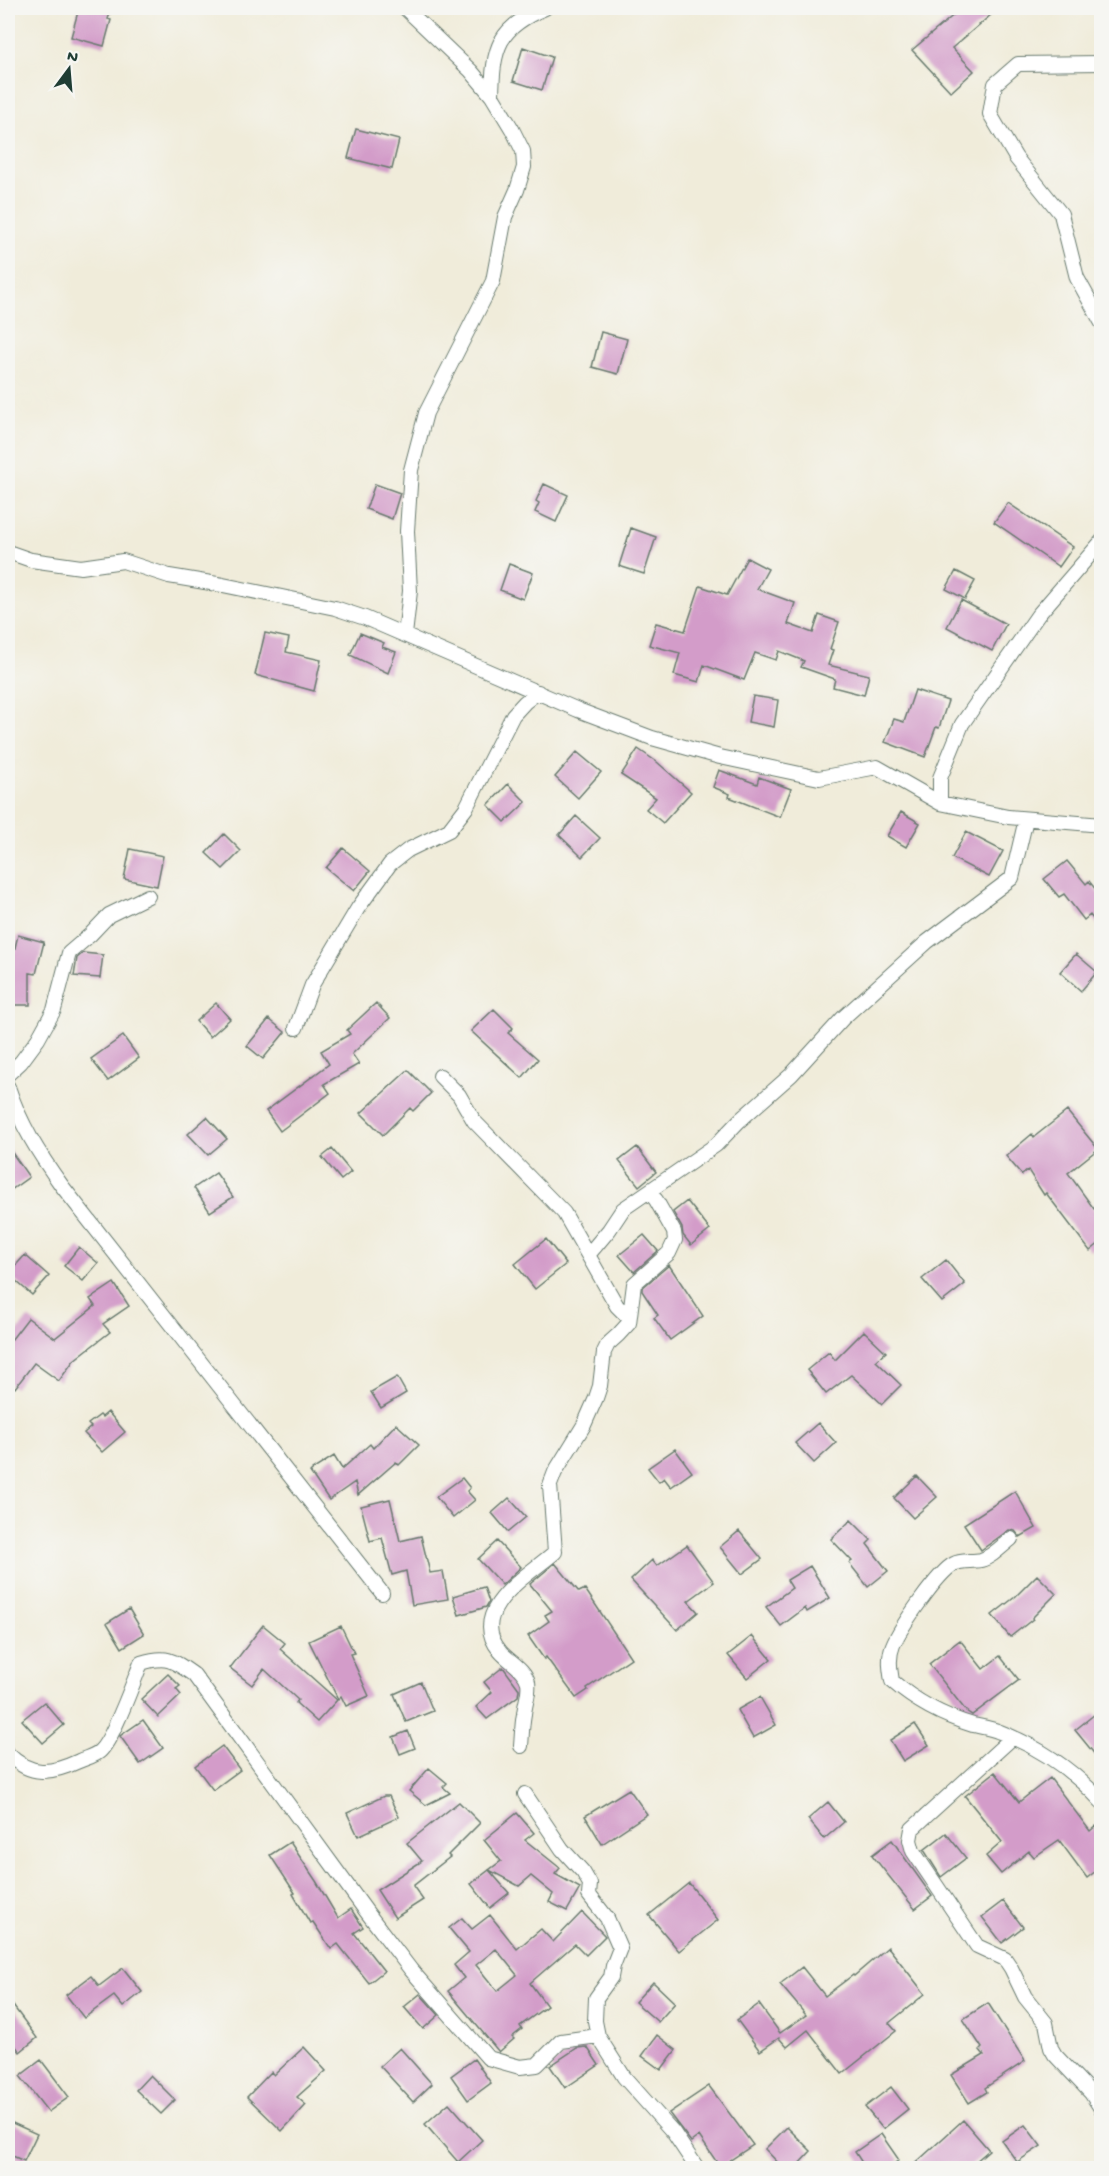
<svg xmlns="http://www.w3.org/2000/svg" width="1109" height="2176" font-family="'Gochi Hand',sans-serif">
<style>
.building{fill:#d39cc9;fill-rule:evenodd}
.lines{fill:none;stroke-linecap:round;stroke-linejoin:round}
.street-casing{stroke:#687a6e;stroke-width:16}
.street{stroke:#fff;stroke-width:14}
</style>
<rect width="100%" height="100%" fill="#f6f6f2"/>
<filter id="ink" filterUnits="userSpaceOnUse"><feTurbulence type="fractalNoise" baseFrequency=".0167" numOctaves="2"/><feDisplacementMap in="SourceGraphic" scale="12" xChannelSelector="R" yChannelSelector="G"/><feConvolveMatrix kernelMatrix="1 2 1 2 8 2 1 2 1" color-interpolation-filters="sRGB"/></filter>
<filter id="wash" filterUnits="userSpaceOnUse"><feTurbulence type="fractalNoise" baseFrequency=".008" numOctaves="4" result="noise"/><feDisplacementMap in="SourceGraphic" scale="24" xChannelSelector="R" yChannelSelector="G"/><feGaussianBlur stdDeviation="1.35" result="paint"/><feColorMatrix in="noise" values="0 0 0 0 0 0 0 0 0 0 0 0 0 0 0 0 0 1.4 0 .05"/><feComposite in="paint" operator="in"/></filter>
<g filter="url(#wash)">
<rect width="100%" height="100%" fill="#f0ecda"/>
<g id="blocks">
<path class="building" d="M79 8H112L108 19 111 20 104 46 71 37Z
M962 8H999L952 48 974 71 951 92 912 50Z
M523 47 552 57 542 90 513 81Z
M356 129 399 140 392 169 348 158Z
M601 332 627 339 618 374 592 367Z
M375 484 400 493 392 519 366 509Z
M544 484 568 495 556 522 535 512 539 503 536 501Z
M1008 503 1073 547 1059 567 994 522Z
M631 528 656 537 644 574 619 566Z
M747 558 768 569 757 589 795 603 788 624 813 633 819 615 839 622 830 649 833 650 828 665 869 675 864 695 833 687 835 679 801 667 804 661 779 651 776 660 755 653 744 680 704 665 699 682 674 675 680 653 649 645 656 623 685 631 700 586 727 595Z
M509 564 533 573 523 599 500 590Z
M956 571 975 581 965 599 946 589Z
M961 600 1006 624 992 651 947 627Z
M265 633 289 638 286 652 321 660 314 691 255 675Z
M360 633 384 643 382 647 396 652 388 673 350 655Z
M915 690 948 701 939 728 936 727 925 757 885 742 894 719 904 722Z
M753 696 778 700 774 727 748 722Z
M638 749 657 762 691 792 663 823 646 809 656 798 621 775Z
M577 752 601 772 578 798 555 777Z
M719 770 757 784 759 777 791 789 780 817 729 797 730 794 713 787Z
M508 784 526 802 505 822 488 805Z
M901 812 920 823 906 847 887 836Z
M576 816 600 838 582 857 559 835Z
M966 832 1003 851 989 877 952 858Z
M224 834 241 851 223 869 206 853Z
M343 848 370 871 354 891 326 868Z
M130 849 163 856 157 886 124 879Z
M1067 861 1086 884 1089 881 1101 896V929L1090 915 1084 920 1064 894 1059 897 1044 879Z
M18 935 44 942 36 974 30 973V1005H8V977Z
M83 953 103 955 100 978 74 976 77 958Z
M1076 954 1097 972 1081 991 1060 972Z
M216 1003 230 1019 210 1037 196 1021Z
M376 1003 390 1018 352 1054 359 1064 324 1084 330 1093 280 1131 266 1111 329 1064 321 1051 350 1034 347 1030Z
M494 1009 513 1028 508 1033 538 1059 522 1078 471 1031Z
M269 1019 285 1032 263 1059 247 1046Z
M123 1036 139 1058 108 1081 91 1059Z
M408 1070 431 1093 413 1111 410 1108 383 1135 361 1113Z
M1067 1111 1098 1149 1068 1173 1094 1209 1101 1204V1242L1090 1251 1046 1193 1044 1195 1028 1170 1022 1175 1006 1156 1032 1134 1034 1137Z
M207 1117 227 1139 208 1155 188 1134Z
M8 1147 29 1177 8 1192Z
M637 1147 656 1172 639 1186 619 1161Z
M332 1149 351 1172 341 1180 322 1157Z
M216 1173 233 1197 210 1212 194 1188Z
M687 1201 710 1230 691 1245 683 1235 682 1228 673 1212Z
M644 1235 658 1251 634 1272 619 1255Z
M546 1239 566 1264 535 1289 515 1264Z
M79 1247 98 1263 83 1281 64 1266Z
M25 1255 49 1276 32 1295 8 1274Z
M946 1260 965 1284 942 1302 922 1279Z
M669 1265 703 1316 670 1340 654 1318 658 1315 642 1291V1288Z
M114 1283 129 1306 103 1324 110 1332 74 1360 59 1381 34 1363 15 1388 8 1382V1344L28 1318 55 1338 95 1306 90 1299Z
M864 1331 886 1352 876 1361 901 1385 882 1404 851 1375 826 1394 807 1370 829 1352 835 1360Z
M397 1377 406 1393 381 1408 371 1392Z
M108 1412 125 1432 102 1452 84 1433 91 1427 88 1424 100 1415 102 1417Z
M818 1423 836 1443 814 1463 795 1443Z
M396 1424 419 1445 399 1465 396 1462 358 1495 355 1482 329 1500 310 1472 312 1470 334 1456 342 1469 370 1444 373 1448Z
M675 1449 692 1472 671 1487 664 1478 659 1482 648 1468Z
M917 1476 937 1497 913 1518 894 1498Z
M462 1478 470 1488 467 1491 475 1500 453 1518 436 1497Z
M1015 1491 1036 1528 1020 1537 1015 1531 1009 1530 981 1550 964 1524Z
M509 1498 526 1517 508 1532 492 1513Z
M390 1499 400 1541 421 1536 430 1573 443 1571 448 1599 412 1605 406 1571 392 1575 382 1538 370 1541 361 1506Z
M851 1520 871 1540 867 1544 888 1571 868 1587 849 1563 852 1561 831 1539Z
M739 1531 762 1559 742 1574 720 1547Z
M497 1541 521 1567 502 1585 478 1559Z
M687 1545 714 1582 688 1601 698 1612 677 1630 631 1580 652 1560 657 1566Z
M555 1563 579 1592 585 1589 631 1658 587 1688 588 1690 576 1698 546 1657 544 1659 528 1636 549 1621 545 1615 552 1611 530 1584Z
M810 1566 830 1598 807 1612 805 1608 781 1626 766 1607 792 1588 787 1580Z
M1037 1575 1056 1594 1032 1618 1033 1619 1010 1637 992 1615 1015 1597Z
M484 1587 489 1602 486 1607 459 1615 453 1596Z
M129 1609 144 1634 122 1648 107 1623Z
M263 1625 285 1643 280 1649 337 1700 317 1722 296 1703 298 1700 264 1669 252 1685 230 1668Z
M341 1626 354 1653 350 1654 369 1696 346 1706 341 1696 338 1699 309 1641Z
M752 1636 771 1659 747 1678 728 1655Z
M960 1640 983 1669 1000 1656 1019 1680 972 1715 966 1711 929 1664Z
M503 1667 519 1689 518 1696 487 1719 476 1707 492 1692 484 1682Z
M168 1674 180 1686 176 1689 181 1695 158 1717 141 1699Z
M421 1682 433 1711 406 1722 394 1694Z
M760 1697 776 1725 753 1738 737 1710Z
M44 1702 64 1725 43 1743 22 1720Z
M1095 1714 1101 1723V1762L1075 1730Z
M143 1720 163 1748 140 1764 120 1736Z
M915 1724 929 1745 903 1761 890 1740Z
M408 1731 415 1748 400 1754 393 1737Z
M222 1746 240 1770 213 1790 195 1766Z
M429 1768 447 1783 443 1787 450 1793 426 1805 409 1791Z
M995 1772 1019 1802 1050 1778 1090 1831 1096 1826 1101 1833V1867L1087 1878 1059 1840 1034 1857 1029 1851 1001 1874 986 1856 1002 1842 965 1796Z
M629 1789 647 1814 602 1844 585 1816Z
M384 1796H389L399 1817 358 1836 347 1813Z
M459 1802 480 1823 448 1855 450 1857 413 1886 423 1900 395 1918 377 1890 422 1861 407 1843Z
M828 1802 844 1822 824 1839 808 1819Z
M517 1813 534 1833 525 1840 560 1868 555 1874 580 1888 567 1911 549 1902 553 1894 531 1876 519 1886 489 1870 501 1861 484 1840Z
M946 1833 966 1858 941 1877 924 1850Z
M892 1840 932 1896 915 1909 872 1855Z
M290 1842 316 1881 338 1918 351 1909 363 1927 354 1933 384 1971 369 1983 338 1944 331 1949 313 1922 310 1923 293 1894 295 1893 270 1855Z
M489 1870 509 1893 490 1908 471 1884Z
M689 1883 718 1920 679 1951 649 1915Z
M1003 1901 1023 1927 1002 1943 982 1917Z
M582 1912 605 1936 586 1955 575 1944 530 1983 547 2006 520 2026 522 2029 512 2037 514 2039 499 2052 448 1991 464 1978 454 1965 469 1952 449 1928 462 1918 472 1929 490 1915 517 1949 541 1929 553 1942ZM496 1949 517 1975 497 1991 476 1965Z
M888 1947 925 1994 889 2023 896 2031 842 2074 808 2030 787 2047 779 2038 760 2051 737 2020 759 2004 780 2033 806 2015 780 1984 802 1967 825 1996 853 1975 854 1976Z
M123 1968 142 1992 123 2007 114 1996 84 2018 66 1995 91 1976 99 1986Z
M653 1982 675 2003 658 2022 635 2002Z
M420 1994 439 2015 423 2029 404 2007Z
M8 1999 37 2038 20 2052 8 2036Z
M988 2003 1025 2061 985 2088 987 2092 969 2103 951 2075 984 2055 980 2050 982 2048 963 2019Z
M657 2035 676 2050 661 2070 642 2056Z
M304 2047 326 2071 297 2097 306 2105 282 2131 247 2097 271 2072 274 2075Z
M587 2047 599 2065 565 2088 550 2066 577 2048Z
M400 2048 432 2084 413 2102 380 2066Z
M474 2059 491 2083 468 2100 451 2076Z
M41 2060 69 2097 48 2112 20 2076Z
M150 2075 175 2100 161 2114 136 2090Z
M709 2086 753 2145 720 2167 699 2136 691 2142 669 2113Z
M891 2087 908 2109 883 2129 865 2107Z
M449 2103 482 2140 458 2162 425 2124Z
M963 2120 989 2150 967 2169H909Z
M8 2121 37 2134 24 2161 8 2154Z
M1025 2125 1041 2146 1017 2162 1002 2141Z
M787 2127 811 2151 794 2169H784L765 2149Z
M881 2134 899 2160 887 2169H866L855 2152Z"/>
</g>
</g>
<g filter="url(#ink)">
<use href="#blocks" fill-opacity="0" stroke="#687a6e" stroke-width="1.5"/>
<g class="lines">
<defs>
<path id="street" d="M405 8 471 71 492 96 512 129 523 151 524 167 517 190 505 217 493 281 426 413 411 470 407 531 410 591 405 635
M1102 63 1018 64 995 84 990 114 1016 158 1061 214 1077 278 1102 323
M492 96C493 48 498 27 545 8
M8 552 31 560 81 567 123 561 169 576 223 585 335 608 365 618 578 710 652 738 720 757 819 778 877 767 940 803 1008 817 1102 825
M940 803V778L962 724 1038 615 1102 541
M296 1028 312 985 358 908 390 864 408 850 449 830 466 808 513 715 525 702 538 692
M8 1074 21 1062 38 1039 54 1010 69 953 90 935 109 915 148 896
M440 1076 459 1095 474 1121 564 1213 588 1255
M8 1087C20 1124 39 1154 62 1186L382 1593
M629 1318 617 1306 588 1255 609 1230 623 1209 716 1145 739 1121 791 1075 843 1018 927 942 1012 878 1026 819
M1011 1539C1002 1546 992 1557 981 1560 972 1562 961 1560 954 1564 938 1572 900 1628 893 1645 888 1657 890 1669 892 1681 915 1701 943 1716 973 1725 982 1727 991 1728 1000 1732 1039 1747 1074 1771 1102 1802
M1012 1738 912 1829 910 1840 913 1851 977 1946 1005 1959 1011 1968 1025 1997 1046 2023 1051 2048 1055 2055 1091 2093 1102 2110
M521 1746C522 1735 522 1724 524 1714 525 1703 530 1692 528 1682 524 1668 508 1661 500 1651 466 1610 529 1575 555 1552L550 1485 555 1472 584 1425 596 1398 600 1386 604 1352 608 1344 618 1335 629 1323 634 1284 669 1253 675 1240 674 1232 656 1200 649 1192
M8 1754C31 1777 51 1774 79 1761 85 1758 95 1756 100 1751 113 1739 133 1683 141 1663 167 1655 173 1660 194 1675L366 1911 411 1970 488 2058 520 2067 537 2065 561 2041 598 2036
M525 1794 562 1849 583 1872 590 1884 589 1895 607 1918 620 1948 613 1966 611 1977 596 1998 595 2021 598 2036 624 2077 673 2132 697 2168"/>
</defs>
<use href="#street" class="street-casing"/>
<use href="#street" class="street"/>
</g>
</g>
<rect width="1109" height="2176" fill="none" stroke="#f6f6f2" stroke-width="30"/>
<g transform="translate(69 69) rotate(16)" stroke="#f6f6f2" stroke-width="4.5" paint-order="stroke">
<path d="M0-4.5L10 22L0 15L-10 22Z" fill="#1f3d34"/>
<text y="-9" font-size="16" font-weight="bold" text-anchor="middle" fill="#1f3d34">N</text>
</g>
</svg>
